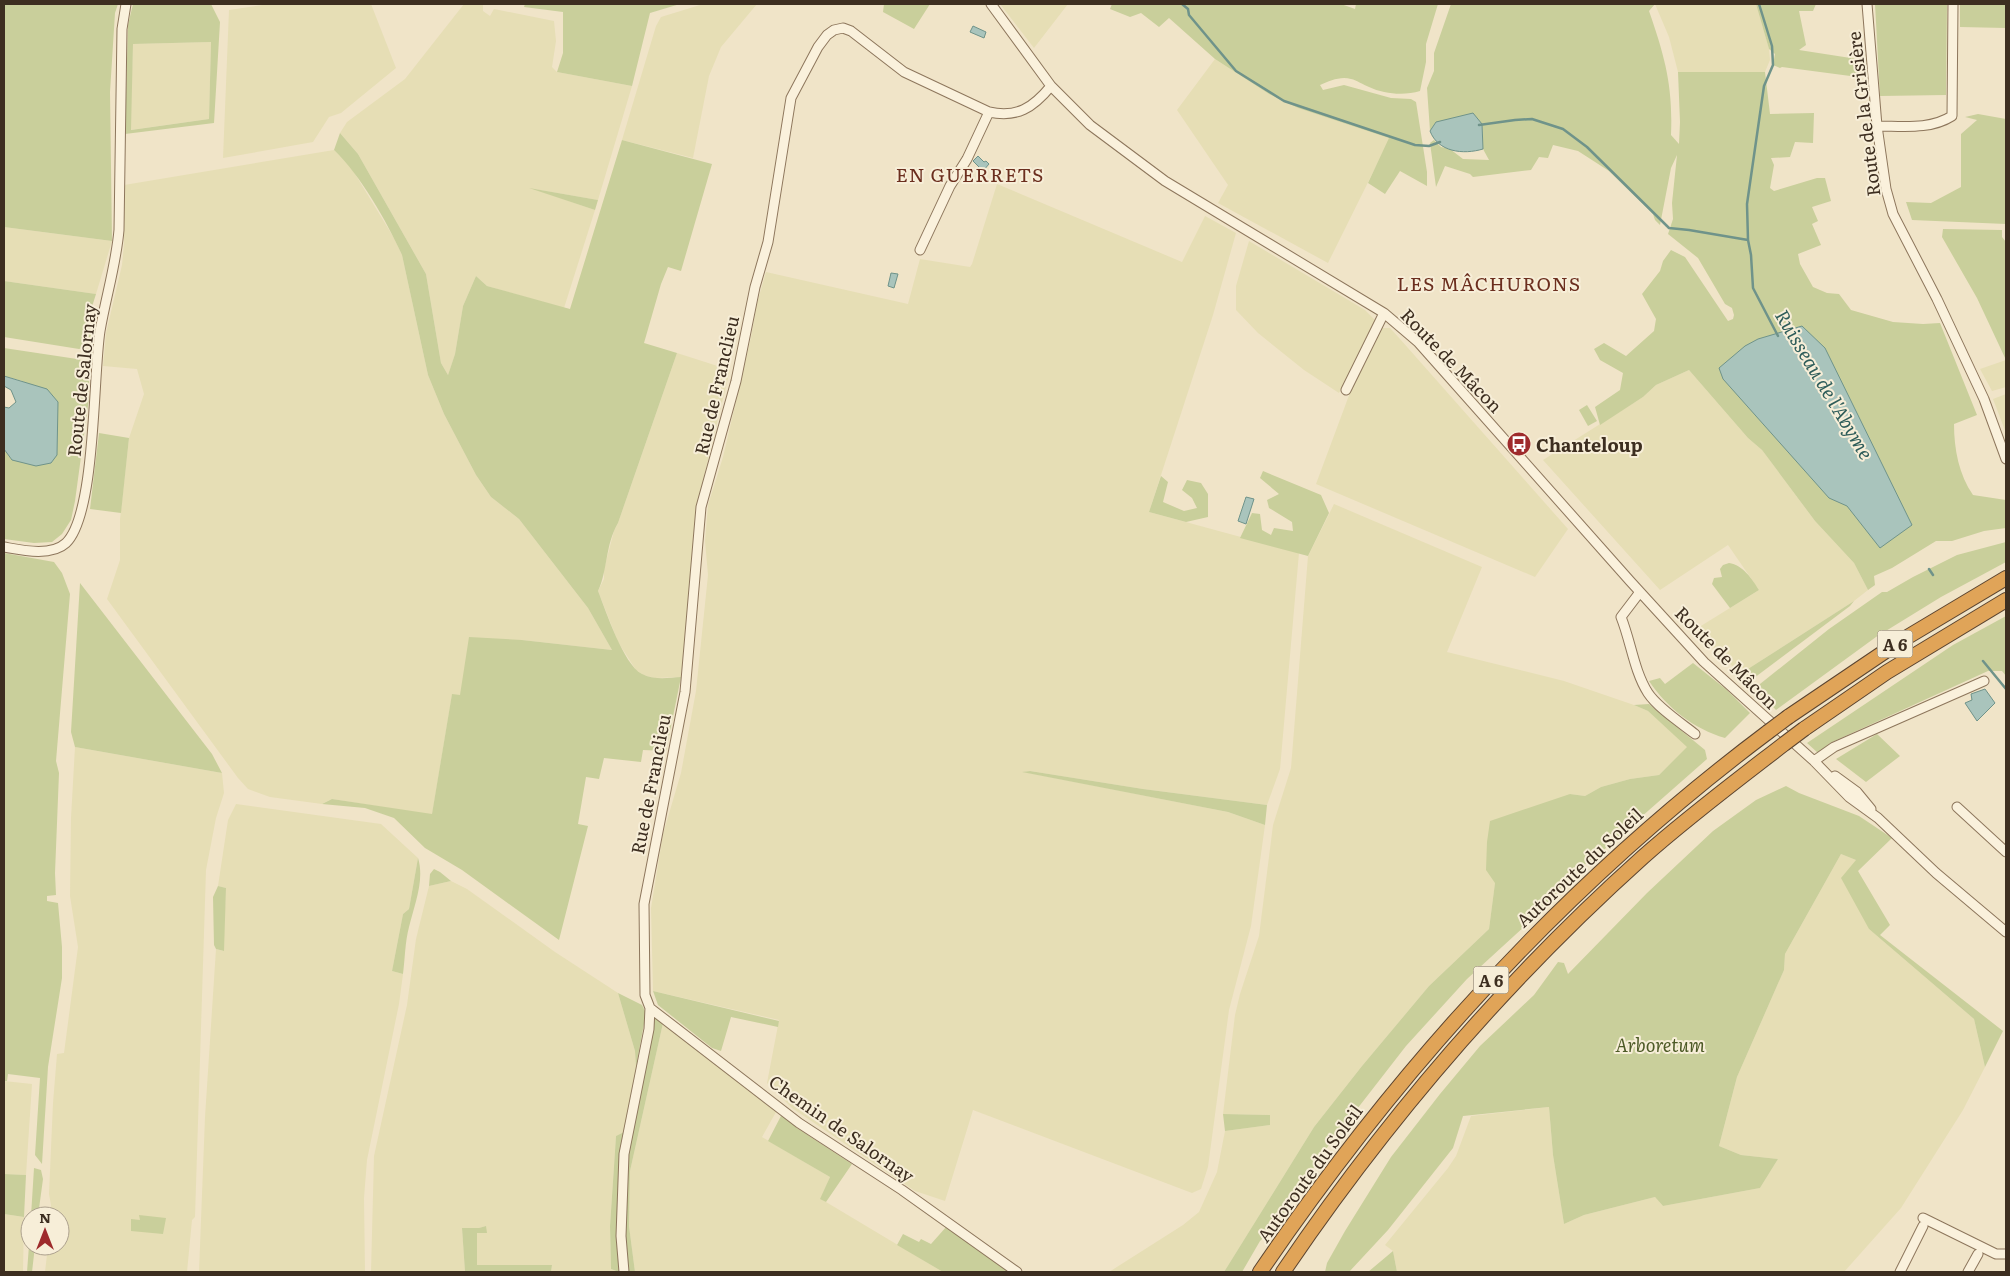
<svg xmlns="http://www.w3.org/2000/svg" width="2010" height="1276" font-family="Literata,serif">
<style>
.farmland{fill:#e6deb5;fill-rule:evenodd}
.green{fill:#c9cf9b;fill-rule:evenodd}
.water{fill:#a9c4bc;stroke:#6f938a}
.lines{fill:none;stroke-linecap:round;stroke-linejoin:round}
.stream{stroke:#6f938a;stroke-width:2.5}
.minor-casing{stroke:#8d765c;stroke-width:11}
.highway-casing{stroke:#5b4430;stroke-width:16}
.minor{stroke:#faf1dc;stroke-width:9}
.highway{stroke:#e0a458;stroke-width:14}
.highway-bridge-casing{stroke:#5b4430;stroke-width:16;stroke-linecap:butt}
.highway-bridge{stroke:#e0a458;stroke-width:14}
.labels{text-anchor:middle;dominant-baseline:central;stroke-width:4;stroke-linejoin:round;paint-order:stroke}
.shield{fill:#f7eed8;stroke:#756857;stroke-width:1}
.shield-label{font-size:16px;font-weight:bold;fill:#3d2e20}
.street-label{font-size:18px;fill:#3d2e20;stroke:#f7eed8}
.poi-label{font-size:18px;font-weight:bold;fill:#3d2e20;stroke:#f7eed8;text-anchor:start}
.park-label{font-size:18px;font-style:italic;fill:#4d5a26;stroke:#f7eed8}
.neighbourhood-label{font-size:19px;letter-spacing:1px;fill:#6b2e1e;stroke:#f7eed8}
.water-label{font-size:19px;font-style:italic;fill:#2f5d5a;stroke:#f7eed8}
</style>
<rect width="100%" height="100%" fill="#f0e4c8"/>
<path class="farmland" d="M269 4H371L396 68 341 113 329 117 313 142 223 158 229 10Z
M464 4H483V11L490 16 494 9 554 21 556 41 552 67 557 72 632 86 598 200 534 189 595 210 564 308 487 286 476 276 463 306 455 354 448 375 441 363 426 274 358 154 340 133 347 122 405 79Z
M757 4 721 47 709 76 693 158 622 140 656 26 661 17 700 5Z
M1000 4H1068L1034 48Z
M1655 4H1756L1769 49 1770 60 1765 72H1678L1669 37Z
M211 42 209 119 130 130 133 44Z
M1215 59 1269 94 1298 108 1390 138 1328 263 1218 203 1228 185 1177 110Z
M334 150 349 164 394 238 402 255 428 375 444 414 476 475 491 497 519 519 588 608 612 650 522 640 460 695H452L432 815 332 799 322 804 270 797 248 789 238 778 107 599 120 560V519L129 438 144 394 137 369 103 366 106 333 122 265 124 244V185Z
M997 184 1182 262 1205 216 1236 233 1213 315 1149 512 1299 553 1280 769 1267 805 1143 789 1030 771 1024 772 1228 812 1265 825 1251 926 1229 1010 1208 1167 1201 1189 1192 1193 973 1110 945 1201 915 1191 792 1108 767 1083 779 1020 653 991 651 908 663 834 681 773 696 691 708 575 705 541 708 505 723 457 751 337 757 303 766 272 908 304 920 259 970 267 972 264Z
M4 227 112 241 96 294 4 281Z
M1249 241 1365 310 1376 321 1339 393 1304 370 1258 333 1236 310V286Z
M1381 328H1390L1400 339 1568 529 1535 577 1316 484 1351 390Z
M677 353 730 370 697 505 681 677 655 678 643 675 636 670 618 642 598 591 604 579V569L614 531 618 523Z
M2006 360V387L1992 391 1980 369Z
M1689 370 1748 438 1762 450 1815 521 1854 563 1868 590 1854 601 1740 674 1696 629 1759 590 1728 545 1660 590 1543 460 1643 397 1656 385Z
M2006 394V433L1993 399Z
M1334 504 1482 567 1447 652 1564 681 1634 705 1648 711 1688 747 1659 775 1630 779 1601 787 1585 796 1570 794 1495 883 1489 929 1429 986 1362 1066 1314 1127 1224 1272H1109L1183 1225 1199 1212 1217 1172 1225 1131 1270 1125V1115L1223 1114 1235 1015 1240 994 1259 936 1273 825 1291 768 1308 556Z
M75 747 222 773 224 793 216 818 206 870 195 1217 192 1220 187 1272H45L48 1246H60V1216H50L51 1205 49 1194 53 1103 57 1054 64 1053 78 947 70 896 71 818ZM140 1215 163 1233 131 1220H140Z
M236 804 381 824 418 858 409 909 403 914 392 971 403 974 399 1004 367 1160 364 1198 365 1272H199L205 1117 216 949 223 951 226 888 218 886 228 820Z
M1841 854 1856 860 1869 929 1974 1019 1985 1067 1963 1110 1901 1208 1844 1272H1397L1393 1251 1385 1245 1448 1168 1456 1156 1471 1116 1549 1107 1553 1155 1564 1224 1584 1215 1655 1197 1663 1206 1760 1188 1778 1159 1741 1155 1719 1146 1737 1077 1784 970 1785 954Z
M451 881 467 889 555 952 618 993 635 1051 636 1067 624 1132 616 1136 610 1226 611 1269 619 1272H551L552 1265H477V1232L486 1226 479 1228H462L465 1272H371L374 1156 407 1005 416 939 429 886Z
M663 1023 776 1112 762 1137 830 1177 821 1199 943 1272H635L629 1226 630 1171Z
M4 1081 32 1084 26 1175 4 1174Z
M4 1214 24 1217 23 1272H4Z"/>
<path class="green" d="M4 4H118L115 13 110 92 112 241 4 227Z
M133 4H211L220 22 214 123 125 134 128 25ZM211 42 209 119 131 130 133 44Z
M525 4H680L650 13 632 86 557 72 563 53V12L524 7Z
M884 4H930L914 29 883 12Z
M1112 4H1341L1355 9 1356 4H1438L1426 44V62L1420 91C1404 96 1384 94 1369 87 1363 85 1357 80 1351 79 1340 76 1330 81 1320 85L1323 90 1344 85 1391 98 1411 99 1416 102 1427 172V186L1400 171 1385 194 1368 183 1389 138 1298 108 1269 94 1215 59 1169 18 1159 27 1141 13 1130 17 1110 9Z
M1451 4H1655L1649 11C1665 57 1673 86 1671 135L1679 144 1680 122 1678 72H1765L1770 114 1814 113 1813 143 1795 142 1790 157 1771 158 1774 165 1770 188 1774 191 1817 178H1825L1831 201 1812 207 1818 221 1812 224 1821 245 1798 254 1800 264 1813 287 1827 293 1839 294 1851 310 1893 322 1923 324 1940 323 1977 415 1954 424C1954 449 1959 475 1973 495L2006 500V528L1984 531 1952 541H1936L1892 568 1874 576 1875 585 1868 590 1854 563 1815 521 1762 450 1748 438 1689 370 1656 385 1643 397 1600 425 1595 407 1620 390 1623 373 1600 360 1594 349 1604 343 1626 356 1654 331 1656 319 1642 294 1660 271 1663 261 1671 250 1685 257 1728 321 1733 319 1734 315 1732 308 1725 304 1698 258 1668 234 1673 219 1672 203 1677 155 1671 168 1660 225 1655 220 1653 214 1609 171 1578 151 1553 145 1548 158 1539 157 1531 170 1473 177 1470 174 1445 166 1436 187 1430 143 1434 140 1441 147 1450 149 1463 159 1489 160 1483 149 1482 124 1436 122 1430 131 1427 88 1434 71V53Z
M1756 4H1816L1813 11H1799L1806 45 1799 50 1857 59 1858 77 1782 67 1780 68 1773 65 1775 54 1769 49Z
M1875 4H1947L1946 95 1880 96Z
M1960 4H2006V28L1960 27Z
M1978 114 2006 119V224L1912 220 1906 202 1931 203 1961 187V134L1977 120 1965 117Z
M340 133 358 154 426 274 441 363 448 375 455 354 463 306 476 276 487 286 570 309 622 140 712 164 681 271 668 267 661 284 644 343 677 353 618 523C605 545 608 570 598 591 606 611 623 664 642 674 653 680 668 678 681 677L666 751 643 750 641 762 604 758 599 779 586 777 578 824 588 826 559 940 462 870 425 848 394 818 365 808 322 804 332 799 432 814 452 694 460 695 469 637 522 640 612 650 588 608 519 519 491 497 476 475 444 414 428 375 402 255C386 220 361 176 334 150Z
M529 188 598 200 595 210Z
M1943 229 2002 230V237L2006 242V360L1977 298 1942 237Z
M4 281 96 294 90 313 91 346 79 349 4 337Z
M4 348 77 359 89 362V398L75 501 71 520 62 534 52 542 34 543 4 539V449L12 460 57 455 58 402 22 381 4 376Z
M1587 405 1597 421 1588 426 1579 410Z
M99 433 129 438 121 513 90 509Z
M1263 471 1321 495 1329 513 1308 556 1240 538 1252 513 1260 514 1262 530 1271 535 1274 528 1293 531 1292 522 1269 508 1267 500 1279 494 1260 478Z
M1161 476 1168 482 1163 502 1184 511 1197 508 1192 498 1182 490 1187 480 1201 483 1208 494V517L1186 522 1149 512Z
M2006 542V562L1941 597 1876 637 1776 710 1755 688 1829 629 1882 592H1887L1913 577 1957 555Z
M4 553 54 562 62 573 70 594 56 761 59 773 55 873 56 895 47 896V901L58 903 62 947V978L48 1067 42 1164 35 1155 40 1078 8 1074 7 1081H4Z
M1729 563C1743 565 1752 579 1759 590L1730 608 1712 584 1714 578 1722 577 1720 569 1723 565Z
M80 583 212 754 222 773 75 747 71 732Z
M1854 601 1850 606 1754 678 1747 681 1740 674Z
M2006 616V676L2002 671H1988L1830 743 1818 753 1807 743 1953 645Z
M1693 663 1727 690 1750 713 1725 738C1694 729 1667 708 1649 681L1660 678 1665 684Z
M1649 704 1705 750 1707 759 1598 855 1577 870 1537 915 1467 979 1406 1046 1326 1149 1276 1225 1260 1241 1242 1272H1224L1314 1127 1362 1066 1429 986 1489 929 1495 883 1486 870 1487 842 1490 821 1570 794 1585 796 1601 787 1630 779 1659 775 1687 747 1648 711 1634 705Z
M1877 734 1900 756 1866 782 1836 759Z
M1030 771 1143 789 1267 805 1265 825 1228 812 1022 772Z
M1786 786 1799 793 1859 816 1892 838 1858 871 1890 925 1880 935 2003 1031 1985 1067 1974 1019 1869 929 1841 878 1856 860 1841 854 1785 954 1784 970 1737 1077 1719 1146 1741 1155 1778 1159 1760 1188 1663 1206 1655 1197 1584 1215 1564 1224 1553 1155 1549 1107 1463 1116 1453 1148 1388 1230 1349 1272H1325L1327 1263 1345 1231 1391 1157 1440 1094 1480 1046 1534 995 1558 962 1564 963 1568 974 1647 893 1713 831 1756 800Z
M418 858C425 880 414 906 409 927 405 942 405 959 403 974L392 971 403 914 409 909Z
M434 869 440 872 451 881 429 886 430 874Z
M218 886 226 888 224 951 216 949 214 945 213 897Z
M653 991 779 1021 778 1027 731 1017 721 1051 712 1048 658 1005Z
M618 993 642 1005 646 1013 636 1067 635 1051Z
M653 1015 663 1023 630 1171 629 1226 635 1272H629L624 1235 625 1170 651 1043Z
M782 1114 797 1128 852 1164 826 1202 820 1199 830 1177 768 1141Z
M1223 1114 1270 1115V1125L1225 1131Z
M624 1132C616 1178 616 1226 619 1272L611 1269 610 1226 616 1136Z
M34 1168 41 1170 43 1179 38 1216H31Z
M4 1174 26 1175 24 1217 4 1214Z
M139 1215 166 1218 163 1234 131 1231V1219L140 1220Z
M486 1226 487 1233H477V1265H552L551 1272H465L462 1228H479Z
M947 1226 1011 1272H943L897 1245 903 1234 919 1242 921 1239 931 1244Z
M30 1232V1246H35L32 1272H27Z
M1393 1251 1397 1272H1368Z"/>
<path class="water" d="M973 26 986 32 984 38 970 32Z
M1473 113 1482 124 1483 149C1463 155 1438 152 1430 131L1436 122Z
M978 156 984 162 986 161 989 164 983 171 973 161Z
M891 273 898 274 894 288 888 286Z
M1802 326 1825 348 1912 525 1880 548 1847 506 1829 498 1723 379 1719 368 1745 346 1758 339Z
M4 376 47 389 58 402 57 455 51 463 36 466 12 460 4 449V407L9 408 16 402 11 390 4 386Z
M1246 497 1254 499 1246 524 1238 521Z
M1985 689 1995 703 1977 721 1965 703 1972 700 1971 694Z"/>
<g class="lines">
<path class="stream" d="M1182 4 1188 9 1189 15 1236 71 1284 101 1415 145 1429 146 1440 142
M1759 4 1772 46 1773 65 1764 86 1747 204 1748 240 1751 255 1753 288 1778 336
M1479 125 1515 120 1532 119 1563 129 1587 147 1669 228 1689 230 1748 240
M1929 569 1933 575
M1983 661 2006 689"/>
<defs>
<path id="minor" d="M991 4 1051 86 1090 125 1165 181 1384 313 1418 342 1630 581 1704 662 1814 761 1849 797 1878 818 1936 873 2006 932
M1867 4 1877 126 1886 189 1893 214 1937 299 1984 399 2006 459
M1877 126C1903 126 1930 130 1952 116L1953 4
M920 250 950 186 967 159 989 112
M1346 390 1384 313
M4 547C21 550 51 557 66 543 96 514 93 375 100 331 106 296 116 265 119 230L122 29 126 4
M1640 592 1621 617C1631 642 1634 671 1648 693 1658 708 1681 723 1695 734
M1814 761 1834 747 1984 681
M1835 776 1857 792 1871 809
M1957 807 2006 852
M650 1008 799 1123 902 1190 1017 1272
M1923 1218 1996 1254H2006
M624 1272 621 1236 624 1154 649 1029 650 1008 645 995 644 904 685 692 701 507 736 381 755 287 768 242 791 98 818 47 827 35 834 30 843 28 851 31 904 72 989 112C1017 118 1033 108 1051 86
M1900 1272 1923 1226
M1968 1272 1978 1254"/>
<path id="highway" d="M1788 717 1899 642 2006 578
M1804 729 1887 672 2006 600
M1260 1272C1400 1066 1568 882 1768 732
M1283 1272C1386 1120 1506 980 1643 857 1688 817 1736 781 1784 744"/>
</defs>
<use href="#minor" class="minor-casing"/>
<use href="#highway" class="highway-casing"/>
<use href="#minor" class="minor"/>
<use href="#highway" class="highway"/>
<defs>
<path id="highway-bridge" d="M1768 732 1788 717
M1784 744 1804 729"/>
</defs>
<use href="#highway-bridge" class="highway-bridge-casing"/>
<use href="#highway-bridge" class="highway-bridge"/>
</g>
<defs>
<symbol id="bus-disc" viewBox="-11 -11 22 22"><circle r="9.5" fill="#9e2a2b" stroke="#f7eed8"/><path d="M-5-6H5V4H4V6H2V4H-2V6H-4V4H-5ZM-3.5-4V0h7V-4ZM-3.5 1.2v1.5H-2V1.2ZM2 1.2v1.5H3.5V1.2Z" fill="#fff"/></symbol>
</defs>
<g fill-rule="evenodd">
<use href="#bus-disc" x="1505" y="430" width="28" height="28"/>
</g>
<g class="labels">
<g class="shield">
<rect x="1877.5" y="630.5" width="35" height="27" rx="4"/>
<rect x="1473.5" y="966.5" width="35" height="27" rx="4"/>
</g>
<g class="shield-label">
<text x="1895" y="644">A 6</text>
<text x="1491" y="980">A 6</text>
</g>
<g class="street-label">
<text transform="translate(1863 114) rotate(-97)">Route de la Grisière</text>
<text transform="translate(1452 360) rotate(46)">Route de Mâcon</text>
<text transform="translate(81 380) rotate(-84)">Route de Salornay</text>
<text transform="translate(716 385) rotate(-77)">Rue de Franclieu</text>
<text transform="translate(1727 657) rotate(45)">Route de Mâcon</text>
<text transform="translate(650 784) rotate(-79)">Rue de Franclieu</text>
<text transform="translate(1579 867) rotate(-43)">Autoroute du Soleil</text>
<text transform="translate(842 1128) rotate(35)">Chemin de Salornay</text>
<text transform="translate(1309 1173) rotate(-54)">Autoroute du Soleil</text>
</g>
<g class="poi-label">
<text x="1536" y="444">Chanteloup</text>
</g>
<g class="park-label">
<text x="1660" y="1044">Arboretum</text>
</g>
<g class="neighbourhood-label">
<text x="970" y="174">EN GUERRETS</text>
<text x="1489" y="283">LES MÂCHURONS</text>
</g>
<g class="water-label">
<text transform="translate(1825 384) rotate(59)">Ruisseau de l'Abyme</text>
</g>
</g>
<rect width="2010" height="1276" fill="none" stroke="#3d2e20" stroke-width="10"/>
<g transform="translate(45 1231)"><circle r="24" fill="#f7eed8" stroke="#ada18e"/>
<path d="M0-4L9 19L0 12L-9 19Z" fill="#9e2a2b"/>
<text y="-8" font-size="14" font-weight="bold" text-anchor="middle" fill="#3d2e20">N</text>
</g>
</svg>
